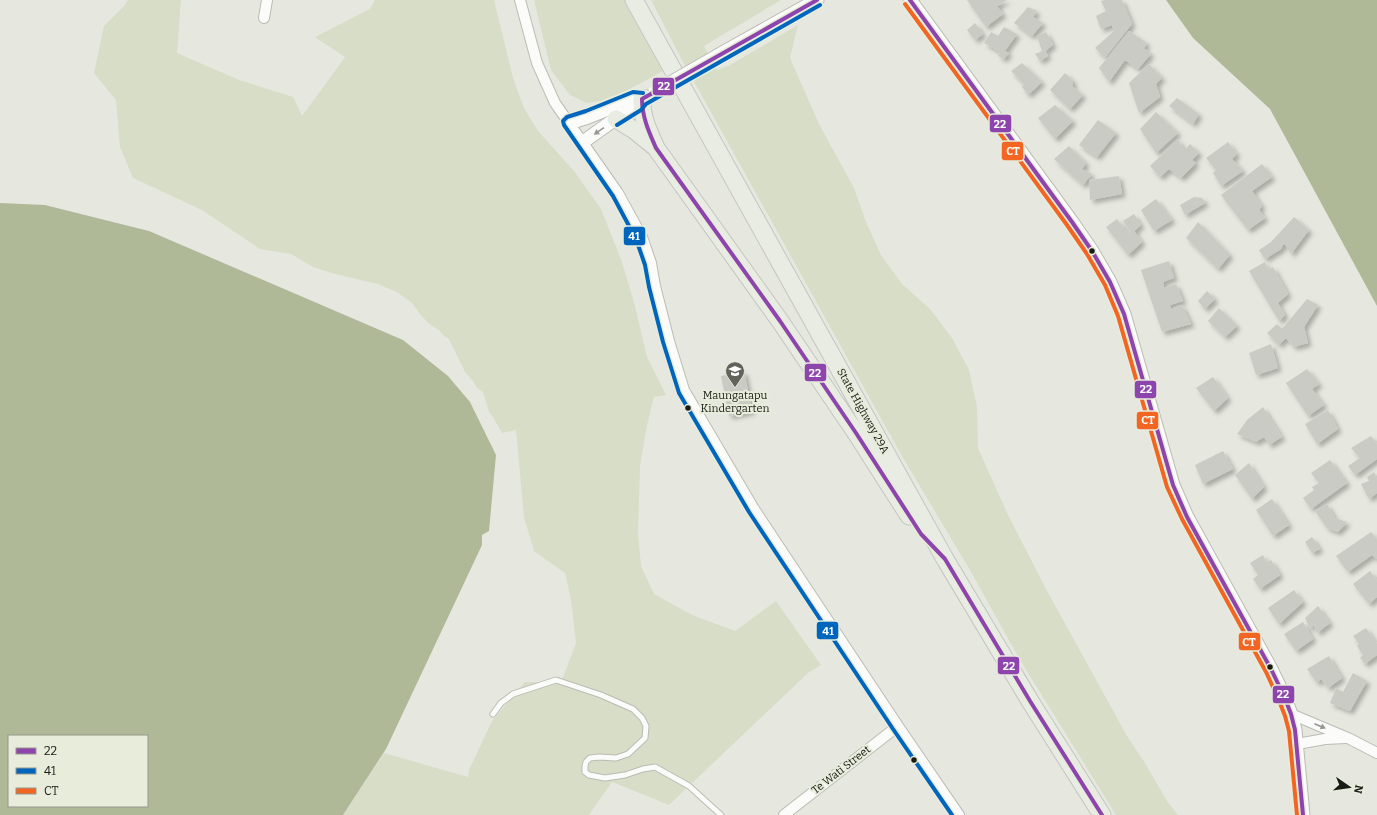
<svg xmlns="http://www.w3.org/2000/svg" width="1377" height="815" font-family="Bitter,serif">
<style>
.green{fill:#d7ddc7}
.water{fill:#afb998;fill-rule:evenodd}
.building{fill:#c9cbc4;filter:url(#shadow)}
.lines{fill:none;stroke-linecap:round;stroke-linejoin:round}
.service-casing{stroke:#babcb5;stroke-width:7}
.minor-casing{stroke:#babcb5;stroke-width:12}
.tertiary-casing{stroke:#babcb5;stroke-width:15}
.trunk-casing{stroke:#c4c5c1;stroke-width:19}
.service{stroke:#fbfcfa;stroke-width:5}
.minor{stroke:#fbfcfa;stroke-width:10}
.tertiary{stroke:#fbfcfa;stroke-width:13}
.trunk{stroke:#e9ece2;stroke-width:17}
.tertiary-bridge-casing{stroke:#babcb5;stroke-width:15;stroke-linecap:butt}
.tertiary-bridge{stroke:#fbfcfa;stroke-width:13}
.bus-1-casing{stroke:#e7ecdb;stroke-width:7}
.bus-2-casing{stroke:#e7ecdb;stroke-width:7}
.bus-3-casing{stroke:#e7ecdb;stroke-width:7}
.bus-1{stroke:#8e44ad;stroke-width:4}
.bus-2{stroke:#0065bd;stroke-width:4}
.bus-3{stroke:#f26522;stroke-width:4}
.oneway{fill:#959793}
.bus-dot{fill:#191b15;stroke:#e7ecdb;stroke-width:1.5}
.labels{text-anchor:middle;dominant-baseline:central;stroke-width:4;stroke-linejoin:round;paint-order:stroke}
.poi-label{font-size:11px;fill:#191b15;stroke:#e7ecdb}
.street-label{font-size:11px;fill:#191b15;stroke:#e7ecdb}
.line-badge{stroke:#e7ecdb;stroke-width:1.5}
.badge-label{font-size:11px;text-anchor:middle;font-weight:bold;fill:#fff}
</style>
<defs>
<filter id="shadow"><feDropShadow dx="3.5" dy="3.5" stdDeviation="2" flood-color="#0004"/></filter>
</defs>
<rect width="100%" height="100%" fill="#e6e8df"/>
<path class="green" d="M128 0H181L177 53 239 80 293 97 302 116 345 57 315 37 370 9 375 0H494L513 78 524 108 538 131 574 171 601 209 622 262 635 306 647 357 666 395 654 397 647 425 640 466 638 533 641 566 654 594 692 615 735 631 776 601 821 665 808 673 669 805 612 782 589 815H343L384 753 468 777 469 770 492 721 525 682H553L561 683 576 643 571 600 565 573 534 551 524 517 516 430 502 433 493 417 489 412 483 392 477 388 473 381 465 372 449 339 444 336 439 330 428 323 420 314 412 303 397 292 378 284 335 274 313 267 291 254 260 249 202 210 133 178 120 147 116 100 94 73 104 26 124 6Z
M534 0H625L665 70 626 91 600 101 587 103 570 95 551 70Z
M651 0H781L704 46 717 70 730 65 798 25 790 58 819 124 854 188 866 222 881 255 902 284 930 309 952 338 969 370 977 407 978 448 1008 515 1046 589 1127 736 1145 763 1167 801 1178 815H1116L1020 660 970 570 903 458 682 60Z"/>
<path class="water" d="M1166 0H1377V306L1270 109 1193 38Z
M0 203 45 205 149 231 403 340 448 376 470 402 496 455 489 531 482 535V545L386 749 343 815H0ZM9 736H147V806H9Z"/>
<path class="building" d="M967 0H1007L997 6 1003 14 986 27Z
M1105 0H1122L1132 24 1105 58 1095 48 1114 31 1112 25 1101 29 1096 16 1106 11 1101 1Z
M1028 7 1037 11 1033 17 1043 23 1032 36 1014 23Z
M975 23 983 34 975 40 967 30Z
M1004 27 1017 34 1005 51 1009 53 1004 59 998 56 1000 52 984 43 991 32 998 36Z
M1129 31 1147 43 1144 48 1151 54 1138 69 1125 60 1109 82 1099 68Z
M1046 32 1053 45 1045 51 1048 56 1040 61 1035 54 1042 51 1037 36Z
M1022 63 1042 82 1028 95 1022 87 1024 84 1011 71Z
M1149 64 1162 78 1156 84 1160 97 1139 113 1129 83Z
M1065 73 1073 81V87L1083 95 1070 109 1050 90Z
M1177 98 1199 114 1193 124 1169 106Z
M1055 105 1073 121 1055 139 1038 118Z
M1156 112 1178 133 1156 153 1140 129Z
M1098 120 1116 133 1097 157 1079 145Z
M1178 139 1184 150 1190 144 1199 153 1192 160 1196 163 1181 178 1169 169 1160 177 1150 166Z
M1228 142 1237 154 1232 159 1243 171 1221 186 1213 173 1216 170 1206 158Z
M1069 146 1086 163 1082 169 1092 174 1083 185 1054 159Z
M1262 164 1272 177 1252 191 1262 206 1259 210 1265 218 1248 230 1221 195Z
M1119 176 1122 194 1090 200 1089 180Z
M1194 197 1202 198 1205 203 1185 215 1180 205Z
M1156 199 1172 220 1154 231 1141 210Z
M1134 214 1141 225 1134 231 1142 242 1128 255 1106 227 1117 219 1128 234 1131 233 1123 221Z
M1294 217 1309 230 1291 254 1285 244 1283 245 1281 249 1265 259 1259 250 1271 242Z
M1198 222 1230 255 1218 269 1186 238Z
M1169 261 1174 278 1163 282 1164 288 1176 284 1183 301 1170 305 1171 309 1182 305 1191 324 1162 332 1141 270Z
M1265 262 1268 270 1273 267 1288 294 1278 303 1285 315 1279 321 1249 271Z
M1207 291 1215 299 1205 309 1198 301Z
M1307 299 1318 305 1304 327 1308 343 1294 347 1286 338 1279 345 1267 333 1277 324 1282 329Z
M1219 308 1237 326 1225 337 1208 321Z
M1271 344 1278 368 1256 375 1249 353Z
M1307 369 1319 384 1312 389 1324 405 1308 416 1286 383Z
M744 371 752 411 729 416 721 376Z
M1213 377 1228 398 1214 411 1196 388Z
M1263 407 1282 437 1269 445 1264 437 1256 442 1237 434 1247 420Z
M1328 410 1338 429 1317 444 1305 424Z
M1371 436 1377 445V459L1355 475 1348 466 1360 458 1351 448Z
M1223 451 1233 469 1203 484 1195 465Z
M1330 460 1347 483 1311 509 1303 498 1314 490 1312 487 1319 483 1311 473Z
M1249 463 1264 487 1252 499 1235 475Z
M1374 472 1376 476 1377 475V493L1369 499 1361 484 1369 481 1367 477Z
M1272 499 1289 525 1273 536 1256 510Z
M1327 504 1335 518 1347 522 1338 532 1327 528 1315 511Z
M1371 532 1377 539V558L1376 559 1372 555 1348 572 1336 556Z
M1312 537 1320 549 1312 553 1305 542Z
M1263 555 1266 563 1271 560 1280 575 1260 589 1253 579 1258 575 1250 563Z
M1370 571 1377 581V597L1369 604 1353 584Z
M1294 590 1303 602 1279 624 1268 608Z
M1318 606 1330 623 1317 633 1314 625 1310 628 1305 618Z
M1303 622 1313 639 1296 651 1284 634Z
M1366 628 1377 644V655L1365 664 1360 658 1363 655 1357 646 1359 644 1353 636Z
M1329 656 1342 678 1328 688 1321 679 1317 683 1307 669Z
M1353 673 1367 681 1350 711 1330 703 1336 688 1343 692Z"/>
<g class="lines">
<defs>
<path id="service" d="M493 714 501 703 513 694 556 680 601 695 633 709 642 718 646 726 645 738 628 754 616 758 599 757 590 758 586 762 585 766V772L589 775 605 778 625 775 643 769 655 767 689 786 721 815"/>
<path id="minor" d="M520 0 537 63 555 103 618 193 642 237 651 263 655 286 669 341 684 390 754 509 898 726 959 815
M264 18 267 0
M1291 714 1348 738 1377 753
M1297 744 1325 739 1346 738
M784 815 898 726"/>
<path id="tertiary" d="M910 0 1072 222 1092 251 1110 282 1124 314 1173 485 1187 517 1271 669 1284 696 1291 714 1295 730 1303 815
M726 51 817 0
M569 123 588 117 635 98 641 99
M583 142 646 97"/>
<path id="trunk" d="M634 0 945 559 1030 701 1102 815
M642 99C641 118 649 131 656 148L780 321 856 433 909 516
M616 119 634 130 655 147"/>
</defs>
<use href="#service" class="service-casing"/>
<use href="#minor" class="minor-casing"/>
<use href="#tertiary" class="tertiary-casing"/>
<use href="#trunk" class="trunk-casing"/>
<use href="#service" class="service"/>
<use href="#minor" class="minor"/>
<use href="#tertiary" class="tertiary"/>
<use href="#trunk" class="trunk"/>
<defs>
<path id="tertiary-bridge" d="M655 92 726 51"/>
</defs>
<use href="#tertiary-bridge" class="tertiary-bridge-casing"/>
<use href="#tertiary-bridge" class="tertiary-bridge"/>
<defs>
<path id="bus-1" d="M817 0 642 99C642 117 649 132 656 148L780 321 856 433 921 534 945 559 1030 701 1102 815
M910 0 1072 222 1092 251 1110 282 1124 314 1173 485 1187 517 1271 669 1284 696 1291 714 1295 730 1303 815"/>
<path id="bus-2" d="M643 93 633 92 586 111 567 117 563 121 564 125 613 196 636 239 645 265 649 287 663 342 679 393 749 512 893 729 952 815
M617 125 641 110 646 104 820 5"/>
<path id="bus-3" d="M905 4 1067 225 1087 254 1105 285 1118 316 1167 487 1182 519 1266 672 1278 698 1285 716 1289 731 1297 815"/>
</defs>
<use href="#bus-1" class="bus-1-casing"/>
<use href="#bus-2" class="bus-2-casing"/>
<use href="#bus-3" class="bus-3-casing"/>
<use href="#bus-1" class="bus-1"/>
<use href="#bus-2" class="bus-2"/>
<use href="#bus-3" class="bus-3"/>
</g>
<defs><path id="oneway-solid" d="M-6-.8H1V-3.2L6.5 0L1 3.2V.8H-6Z"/></defs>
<g class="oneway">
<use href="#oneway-solid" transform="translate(599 131) rotate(145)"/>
<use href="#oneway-solid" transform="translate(1320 726) rotate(23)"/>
</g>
<defs>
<symbol id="school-pin" viewBox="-11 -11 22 30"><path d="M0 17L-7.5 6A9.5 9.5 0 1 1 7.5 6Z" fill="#61635c" stroke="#e7ecdb"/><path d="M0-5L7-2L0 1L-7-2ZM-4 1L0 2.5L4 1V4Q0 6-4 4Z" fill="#fff"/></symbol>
</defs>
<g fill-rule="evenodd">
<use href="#school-pin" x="724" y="360" width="22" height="30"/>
</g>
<g class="bus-dot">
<circle cx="1092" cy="251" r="3.5"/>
<circle cx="688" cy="408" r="3.5"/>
<circle cx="1270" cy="667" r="3.5"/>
<circle cx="914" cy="760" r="3.5"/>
</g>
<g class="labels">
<g class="poi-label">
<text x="735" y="395">Maungatapu<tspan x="735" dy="13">Kindergarten</tspan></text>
</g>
<g class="street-label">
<text transform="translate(863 411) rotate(61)">State Highway 29A</text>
<text transform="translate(841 770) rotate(-38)">Te Wati Street</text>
</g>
</g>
<g class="line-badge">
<rect x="652" y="77" width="23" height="19" rx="4" fill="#8e44ad"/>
<rect x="989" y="114" width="23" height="19" rx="4" fill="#8e44ad"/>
<rect x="1001" y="141" width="23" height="20" rx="4" fill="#f26522"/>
<rect x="623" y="226" width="23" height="20" rx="4" fill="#0065bd"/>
<rect x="804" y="363" width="23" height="19" rx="4" fill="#8e44ad"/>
<rect x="1134" y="380" width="23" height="19" rx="4" fill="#8e44ad"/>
<rect x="1136" y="411" width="23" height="19" rx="4" fill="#f26522"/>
<rect x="816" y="621" width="23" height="19" rx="4" fill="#0065bd"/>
<rect x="1238" y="632" width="23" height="19" rx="4" fill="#f26522"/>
<rect x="997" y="656" width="23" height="19" rx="4" fill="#8e44ad"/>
<rect x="1272" y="685" width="23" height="19" rx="4" fill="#8e44ad"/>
</g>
<g class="badge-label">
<text x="664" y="90">22</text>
<text x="1000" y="128">22</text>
<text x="1013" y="155">CT</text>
<text x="634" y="240">41</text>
<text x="815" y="377">22</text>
<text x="1146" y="393">22</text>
<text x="1148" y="424">CT</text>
<text x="828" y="635">41</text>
<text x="1249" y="646">CT</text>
<text x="1009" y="670">22</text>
<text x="1283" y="698">22</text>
</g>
<rect x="8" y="735" width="140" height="72" fill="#e7ecdb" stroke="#95988c"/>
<rect x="16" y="748" width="20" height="6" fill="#8e44ad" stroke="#95988c"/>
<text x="44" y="755" font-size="12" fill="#191b15">22</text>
<rect x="16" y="768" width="20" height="6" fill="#0065bd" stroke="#95988c"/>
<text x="44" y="775" font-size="12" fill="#191b15">41</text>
<rect x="16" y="788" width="20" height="6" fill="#f26522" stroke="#95988c"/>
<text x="44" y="795" font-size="12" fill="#191b15">CT</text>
<g transform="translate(1349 787) rotate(103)" stroke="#e7ecdb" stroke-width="3" paint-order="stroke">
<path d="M0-3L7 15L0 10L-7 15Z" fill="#191b15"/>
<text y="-6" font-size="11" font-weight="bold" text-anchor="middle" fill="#191b15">N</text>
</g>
</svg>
